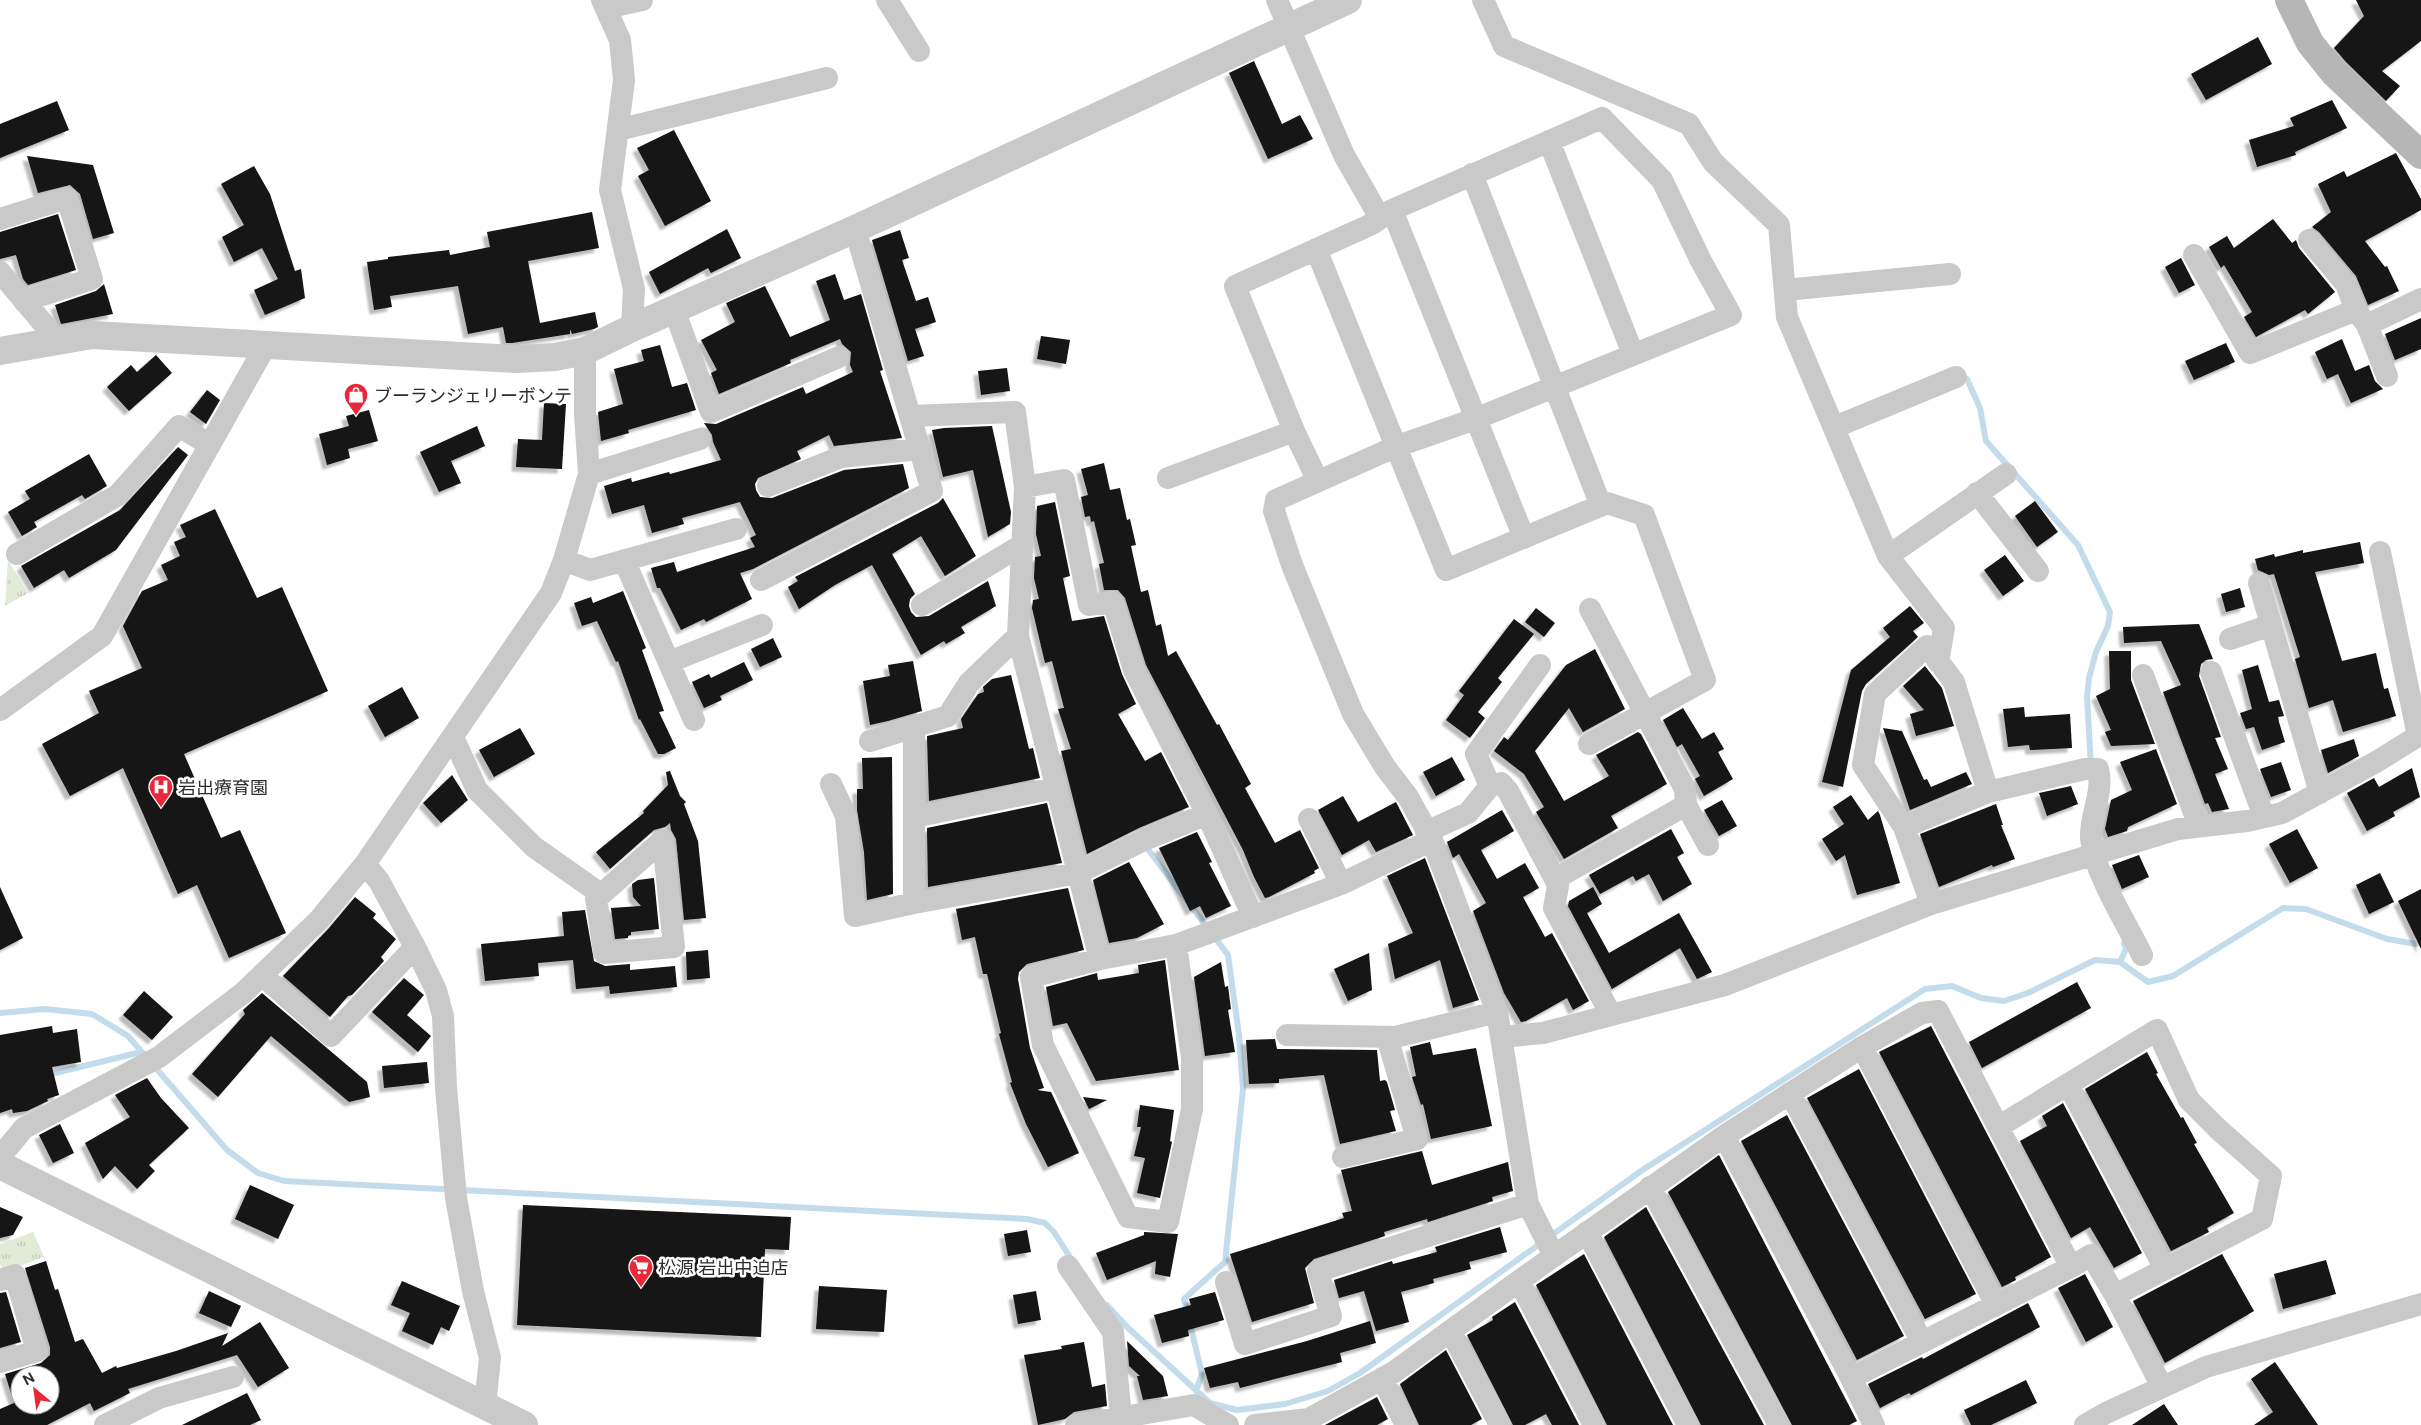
<svg xmlns="http://www.w3.org/2000/svg" width="2421" height="1425" font-family="'Public Sans','Noto Sans JP',sans-serif">
<style>
.park{fill:url(#park-tufts)}
.lines{fill:none;stroke-linecap:round;stroke-linejoin:round}
.stream{stroke:#c3dceb;stroke-width:6}
.building{fill:#131313;fill-rule:evenodd;filter:url(#shadow)}
.minor{stroke:#c9c9c9;stroke-width:22}
.tertiary{stroke:#c9c9c9;stroke-width:28}
.secondary{stroke:#b6b6b6;stroke-width:28}
.labels{text-anchor:middle;dominant-baseline:central;stroke-width:5;stroke-linejoin:round;paint-order:stroke}
.poi-label{font-size:18px;fill:#2c2c2c;stroke:#fff;text-anchor:start}
</style>
<defs>
<pattern id="park-tufts" width="24" height="20" patternUnits="userSpaceOnUse" patternTransform="scale(1.25)"><rect width="24" height="20" fill="#e2ead8"/><path d="M3 7l-1-3M5 7V3M7 7l1-3M15 17l-1-3M17 17v-4M19 17l1-3" fill="none" stroke="#c2c9ba"/></pattern>
<filter id="shadow"><feDropShadow dx="-4.5" dy="4.5" stdDeviation="1" flood-color="#0004"/></filter>
</defs>
<rect width="100%" height="100%" fill="#fff"/>
<path class="park" d="M8 560 28 593 5 606Z
M33 1232 44 1257 3 1272 0 1264V1244Z"/>
<g class="lines">
<path class="stream" d="M1967 379 1980 408 1986 441 2078 545 2110 612 2108 626 2096 652 2089 678 2087 697 2091 766
M1147 848 1228 955 1239 1035 1243 1089 1225 1262 1184 1299 1202 1374 1196 1391
M2120 962 2126 949 2124 943
M0 1013 45 1009 92 1014 128 1036 227 1150 258 1173 284 1181 1027 1219 1045 1223 1054 1232 1073 1262
M47 1075 141 1052
M1107 1305 1126 1326 1210 1403 1237 1410 1285 1404 1328 1391 1360 1373 1641 1171 1925 989 1952 986 1981 998 2004 1001 2028 993 2095 960 2120 962 2148 982 2173 976 2283 908 2306 909 2387 939 2416 944 2421 942"/>
</g>
<path class="building" d="M2356 0H2421V41L2382 71 2400 86 2386 101 2346 62 2334 48 2364 16Z
M2258 37 2272 64 2206 100 2191 74Z
M1254 61 1282 124 1300 115 1313 139 1268 159 1229 73Z
M2332 100 2347 128 2295 152 2296 155 2257 167 2249 140 2294 126 2290 118Z
M57 101 69 130 0 158V124Z
M674 130 711 201 665 226 638 176 649 170 637 148Z
M2396 153 2421 199V210L2365 241 2385 267 2387 266 2399 291 2368 305 2356 276 2319 232 2312 227 2331 212 2318 184 2344 171 2347 177Z
M27 156 93 165 114 233 93 239 80 194 70 185 38 193Z
M254 166 270 194 295 271 301 269 305 298 265 315 254 290 278 279 262 248 234 262 222 237 244 225 221 184Z
M592 212 599 248 528 261 540 323 595 312 598 327 594 329 572 334 570 329V334L512 343H506L503 327 468 334 458 286 390 296 392 307 374 310 367 262 388 259V257L449 250 450 255 490 247 487 232Z
M58 214 76 270 28 285 23 279 16 255 0 259V232Z
M2273 219 2292 243 2296 240 2299 248 2335 292 2308 314 2305 310 2256 337 2244 317 2252 312 2224 265 2221 268 2209 247 2227 236 2234 248Z
M727 229 741 258 711 273 708 268 660 294 649 272Z
M900 230 909 258 902 260 916 301 928 297 936 322 915 329 924 356 908 361 872 240Z
M2181 258 2195 285 2179 293 2165 267Z
M835 274 844 300 861 294 883 370 880 371 902 438 834 446 829 435 797 451 801 459 758 478 755 484 756 490 760 497 772 498 844 470 903 464 909 488 753 569 740 573 752 599 706 622 704 619 681 630 660 588H657L651 568 674 562 677 572 755 547 750 538 756 535 740 502 682 518 684 524 652 533 644 505 612 514 604 486 631 478 632 482 669 472 670 474 721 460 713 442 712 435 704 423 716 424 803 387 806 394 853 372 850 365 851 352 842 344 840 339 790 360 791 363 719 394 711 373 717 370 701 340 735 322 726 303 765 286 790 337 830 320 816 281Z
M104 284 113 314 61 324 55 305 96 291Z
M2421 318V349L2395 360 2385 334Z
M1041 336 1070 340 1066 364 1037 359Z
M2342 339 2355 371 2369 365 2375 381 2383 389 2351 403 2338 374 2327 379 2315 352Z
M2226 343 2235 362 2194 380 2185 361Z
M660 345 672 387 687 383 696 410 628 430 629 433 601 441 598 412 623 404 614 369 644 361 641 350Z
M156 355 172 373 129 411 107 387 131 365 137 372Z
M1007 368 1010 391 981 395 978 371Z
M207 390 220 400 206 424 190 412Z
M544 403 566 404 562 469 516 467 518 439 542 440Z
M369 410 378 441 348 449 350 458 327 465 319 434 349 426 346 416Z
M477 426 485 446 451 461 461 483 439 492 420 452Z
M992 426 1011 512 1010 524 988 537 973 470 943 477 932 430 944 428Z
M178 447 188 455 116 550 69 578 64 570 34 588 21 566 120 510Z
M89 454 107 486 85 499 82 495 34 522 37 527 22 536 8 512 30 499 25 491Z
M1104 463 1110 490 1120 488 1127 520 1130 519 1136 545 1131 546 1141 592 1148 590 1156 626 1161 624 1168 656 1176 651 1217 725 1219 724 1251 784 1245 788 1275 843 1300 830 1319 868 1314 871 1315 873 1269 897 1265 898 1254 877 1243 850 1146 665 1125 598 1118 590H1104L1099 564 1104 563 1094 521 1091 522 1090 516 1085 517 1081 497 1088 495 1081 469Z
M943 498 976 556 945 576 921 536 892 554 915 594 910 599 909 606 911 612 916 617 929 616 988 581 996 606 961 627 965 633 946 644 944 641 921 655 872 565 835 585 799 609 788 587 798 581 795 577 938 503Z
M2035 501 2058 532 2037 547 2015 516Z
M1055 502 1070 576 1063 578 1072 621 1104 616 1122 674 1136 704 1118 714 1145 761 1161 752 1189 807 1139 828 1087 854 1061 751 1071 749 1058 709 1064 708 1052 661 1045 663 1032 608 1033 600 1039 599 1034 578 1035 557 1041 556 1036 534 1037 506Z
M215 509 257 598 282 587 328 691 184 754 221 838 240 830 286 933 229 958 197 885 178 894 123 768 70 796 42 744 99 713 89 691 142 668 123 626 142 591 168 580 161 565 180 556 174 542 186 537 180 525Z
M2360 542 2364 563 2315 572 2342 661 2376 653 2384 689 2388 688 2396 716 2343 732 2333 700 2309 708 2295 659 2300 657 2274 574 2269 575 2258 570 2255 559 2274 554 2275 557 2303 550V553Z
M2005 555 2024 581 2003 596 1984 570Z
M2240 588 2245 607 2226 612 2221 594Z
M623 591 646 648 642 650 664 711 659 712 676 748 664 754H658L640 719 639 720 618 661 616 662 597 621 582 626 574 603 591 597 593 603Z
M1910 606 1924 623 1913 631 1918 637 1866 684 1862 691 1843 787 1822 782 1851 670 1890 637 1883 628Z
M1536 608 1555 623 1544 637 1525 622Z
M1514 619 1534 634 1498 678 1502 682 1478 712 1485 718 1470 738 1446 720 1464 695 1459 691Z
M2199 624 2213 659 2206 660 2201 664 2199 676 2221 737 2215 738 2228 769 2215 774 2229 809 2212 812 2208 803 2205 804 2201 793 2163 692 2181 685 2161 641 2124 643 2123 627Z
M773 638 782 657 760 667 751 649Z
M1595 649 1625 709 1583 732 1569 708 1535 751 1564 801 1609 776 1596 755 1638 732 1641 734 1667 784 1611 816 1618 828 1564 859 1536 812 1544 807 1524 774 1494 751 1504 737 1508 740 1566 665Z
M2109 651H2131V680L2155 744 2111 746 2105 732 2111 730 2096 696 2110 689Z
M913 661 922 711 888 721 870 725 863 681 890 676 888 665Z
M744 662 753 680 720 696 722 700 704 708 692 682 709 674 711 678Z
M2258 665 2269 702 2279 700 2284 716 2278 717 2279 722 2285 742 2262 750 2254 727 2246 729 2240 713 2252 709 2242 670Z
M1925 666 1942 688 1954 726 1916 736 1910 714 1924 710 1903 686Z
M1011 675 1029 749 1033 748 1040 778 929 801 927 736 963 728 961 719 978 694 984 692 983 687 992 679Z
M402 687 419 718 385 737 368 706Z
M2024 707 2025 717 2070 714 2072 748 2030 750 2029 745 2008 747 2003 709Z
M1683 708 1702 739 1714 732 1724 749 1718 752 1733 779 1704 796 1695 779 1700 776 1682 744 1677 747 1663 720Z
M520 728 535 754 494 777 479 750Z
M1883 728 1902 731 1924 780 1927 779 1931 787 1966 772 1972 784 1910 810Z
M2354 739 2359 756 2328 773 2321 750Z
M2156 749 2177 804 2128 827 2127 831 2108 837 2105 829 2111 800 2132 790 2120 762Z
M892 757 893 894 867 900 864 852 857 810V789H863L862 758Z
M1452 757 1465 780 1436 796 1423 772Z
M2281 762 2291 790 2271 797 2260 769Z
M2412 768 2420 797 2393 812 2395 816 2367 831 2347 793 2374 778 2379 787Z
M670 771 680 796 686 802 684 804 698 841 706 918 684 920 676 839 671 830 670 823 665 827 654 830 610 869 596 852 644 813 643 811 668 785 666 772Z
M452 775 468 800 441 823 423 803Z
M2071 786 2078 804 2047 816 2039 793Z
M1851 795 1868 820 1878 811 1880 815 1900 883 1857 895 1845 855 1836 861 1822 839 1844 824 1833 807Z
M1343 796 1358 822 1396 802 1413 835 1376 852 1369 840 1342 855 1318 810Z
M1722 800 1737 826 1719 836 1704 810Z
M1047 803 1062 863 928 887 927 828Z
M1996 804 2003 825H2001L2015 859 1993 867 1992 865 1939 887 1920 834Z
M1502 810 1514 831 1481 850 1497 879 1525 863 1539 888 1523 897 1545 937 1552 933 1589 1001 1573 1010 1567 998 1526 1021 1521 1022 1504 993 1473 911 1486 903 1459 854 1453 858 1447 842Z
M1671 829 1684 853 1677 857 1692 884 1663 901 1649 874 1636 881 1633 876 1600 894 1589 875Z
M2297 829 2318 868 2290 883 2269 844Z
M1197 832 1212 862 1209 863 1231 906 1206 918 1200 906 1190 911 1159 848Z
M2139 855 2149 877 2122 889 2112 865Z
M1425 858 1479 1000 1453 1008 1440 960 1395 979 1388 944 1413 933 1387 876Z
M1129 862 1164 924 1137 938 1109 943 1093 880Z
M2380 873 2394 902 2369 914 2356 885Z
M654 878 659 929 631 932V935L628 936V938L615 939 611 908 641 906 633 897 632 884 638 880Z
M0 887 23 938 0 950Z
M1593 887 1602 904 1587 913 1609 953 1679 913 1712 972 1697 979 1680 948 1612 989 1568 906 1569 901Z
M1068 888 1084 950 1027 964 1019 972 1018 979 1030 1048 1044 1088 1037 1090 1051 1092 1053 1096 1079 1153 1048 1167 1026 1124 1010 1083 1012 1082 999 1034 1001 1033 987 974H983L975 937 962 940 956 909Z
M2421 889V949L2398 901Z
M355 897 376 914 373 918 396 939 381 957 384 961 352 995 348 996 330 1017 283 976 329 928Z
M585 910 594 961 605 966 630 964V970L675 966 677 987 610 994 609 986 576 989 573 960 538 963 539 976 485 981 481 944 564 936 562 912Z
M708 950 710 978 687 980 686 952Z
M1369 953 1372 990 1348 1001 1334 969Z
M1165 960 1179 1070 1096 1081 1067 1023 1053 1026 1046 987 1097 973 1098 980 1139 973 1138 965Z
M1221 962 1225 987 1228 986 1231 1009 1228 1010 1235 1052 1205 1056 1194 977Z
M404 978 424 995 407 1015 431 1036 418 1052 372 1012Z
M2077 982 2091 1008 1982 1068 1969 1042Z
M144 991 173 1017 152 1040 123 1015Z
M262 993 367 1082 370 1097 349 1102 271 1036 218 1097 192 1074 245 1014 243 1010Z
M52 1026 53 1033 77 1029 81 1062 52 1067 59 1095 47 1099 48 1101 27 1111 13 1113 12 1109 0 1113V1035Z
M1931 1026 2051 1257 2015 1277 2016 1280 2002 1287 1879 1052Z
M1275 1039 1277 1049 1377 1050 1380 1081 1385 1080 1387 1082 1395 1110 1390 1111 1396 1131 1340 1144 1324 1075 1279 1079V1083L1249 1084 1246 1040Z
M1430 1042 1433 1055 1476 1048 1492 1126 1431 1139 1423 1104 1421 1105 1412 1077 1416 1076 1410 1047Z
M2147 1052 2158 1073 2156 1074 2181 1118 2183 1117 2197 1143 2194 1144 2234 1213 2207 1228 2209 1232 2171 1251 2085 1089Z
M427 1062 429 1083 384 1088 382 1066Z
M1859 1069 1976 1294 1925 1319 1807 1098Z
M147 1078 161 1098 189 1128 149 1165 155 1171 137 1189 115 1166 103 1179 85 1143 130 1117 115 1095Z
M1083 1097 1107 1100 1089 1109Z
M2063 1103 2142 1253 2114 1268 2090 1227 2071 1238 2020 1141 2047 1126 2042 1116Z
M1140 1105 1174 1110 1170 1141 1172 1142 1160 1198 1137 1193 1145 1158 1134 1156 1141 1127H1137Z
M1787 1115 1904 1336 1857 1360 1741 1141Z
M60 1124 74 1153 53 1163 39 1135Z
M1422 1151 1432 1185 1508 1162 1513 1191 1492 1197 1493 1201 1428 1222 1427 1219 1384 1232 1385 1236 1314 1259 1305 1268 1314 1303 1252 1322 1230 1254 1344 1218 1342 1213 1352 1211 1341 1170Z
M1719 1155 1857 1421 1849 1425H1792L1668 1192Z
M250 1185 294 1205 278 1239 235 1219Z
M523 1205 791 1217 789 1250 765 1249 761 1337 517 1325Z
M0 1207 23 1217 13 1235 0 1238Z
M1646 1207 1764 1425H1701L1604 1237Z
M1500 1227 1507 1252 1469 1262 1471 1269 1433 1279 1434 1283 1401 1292 1409 1322 1376 1331 1364 1291 1339 1298 1334 1280 1392 1261 1393 1264 1437 1252 1435 1247Z
M1027 1230 1031 1252 1008 1256 1004 1234Z
M1144 1232 1178 1234 1170 1277 1155 1274 1156 1261 1107 1280 1096 1253 1144 1235Z
M1584 1254 1673 1425H1607L1536 1285Z
M2222 1254 2254 1311 2165 1363 2133 1301Z
M2326 1260 2336 1294 2283 1309 2274 1274Z
M46 1261 55 1290 58 1289 75 1342 83 1339 102 1373 116 1366 117 1368 176 1351 228 1333 222 1346 260 1322 289 1368 258 1387 237 1355 128 1389 130 1393 94 1411 90 1403 47 1425H0V1409L14 1403 5 1374 41 1363 50 1355V1347L25 1268ZM20 1375H50V1405H20Z
M2085 1274 2113 1327 2086 1342 2058 1288Z
M402 1281 460 1306 449 1331 441 1327 433 1345 402 1331 410 1313 391 1305Z
M819 1286 887 1290 884 1332 816 1329Z
M209 1291 241 1306 231 1327 199 1313Z
M1036 1291 1041 1320 1018 1324 1013 1295Z
M6 1292 21 1342 0 1348V1293Z
M1215 1292 1224 1320 1188 1330 1189 1336 1162 1343 1154 1315 1191 1305 1189 1299Z
M1515 1302 1579 1425H1552L1546 1414 1525 1425H1513L1467 1335 1493 1320 1492 1317Z
M2028 1303 2040 1327 1911 1395 1909 1393 1880 1408 1868 1384 1922 1357 1923 1359Z
M1370 1321 1376 1343 1340 1353 1342 1362 1240 1388 1238 1382 1210 1388 1204 1368 1307 1341Z
M1127 1341 1163 1376 1168 1396 1143 1400 1137 1376H1140L1129 1366Z
M1084 1342 1092 1387 1105 1384 1107 1406 1074 1412 1065 1419 1038 1425 1024 1355 1062 1349 1061 1346Z
M1446 1350 1482 1419 1471 1425H1419L1400 1384Z
M2275 1362 2318 1425H2254L2273 1412 2251 1379Z
M2026 1380 2037 1403 1991 1425H1971L1964 1410Z
M247 1393 261 1420 250 1425H182Z
M1377 1397 1388 1419 1377 1425H1325Z
M2164 1404 2178 1425H2132Z"/>
<g class="lines">
<path class="minor" d="M602 0 620 40 624 80 610 190 634 289 632 328
M887 0 919 51
M1277 0 1344 155 1380 218
M1483 0 1504 46 1689 124 1713 162 1779 225 1787 317 1888 556 1944 628 1938 662
M606 8 642 0
M618 130 827 78
M1549 141 1633 354
M1472 174 1601 506
M1392 210 1524 538
M0 219 67 198 92 279 24 301
M855 229 910 416 1015 412 1025 487 1018 636 1100 959
M2309 240 2346 284 2356 310
M1316 249 1446 570 1607 503 1644 515 1705 680 1589 744
M2194 255 2250 353 2356 310 2367 325 2421 299
M0 272 58 341
M1785 290 1950 274
M674 309 711 412 839 357
M2367 325 2387 376
M1835 427 1956 377
M589 474 700 439
M1168 478 1294 431
M1317 479 1294 431 1235 286 1372 224 1392 210 1602 118 1662 180 1701 261 1731 315 1475 419 1395 447 1276 500 1274 511 1292 565 1353 714 1385 767 1408 797 1432 840 1483 975 1497 1012 1528 1204 1554 1256 1519 1281 1594 1425
M768 486 841 457 920 449
M1025 487 1064 480 1089 605 1113 602 1134 670 1207 814 1253 917
M1977 493 2038 571
M2380 552 2418 736
M17 554 118 495 179 426 210 445
M1888 556 2006 474
M564 560 590 570 736 529
M624 560 694 720
M761 580 932 491 910 416
M2259 583 2320 793
M922 605 1022 545
M1590 609 1685 789 1686 805 1708 845
M2230 639 2271 625
M669 662 762 625
M2211 672 2264 817
M2143 675 2199 826
M0 710 102 636 266 345
M453 737 477 790 534 847 595 890 604 953 674 947 663 840
M870 741 948 716 969 683 1018 636
M831 784 846 816 855 916 914 903V727
M1490 786 1501 783 1508 791 1555 879 1558 886 1554 908 1611 1015
M914 817 1055 788
M1309 819 1341 884
M1904 827 1988 792
M1426 832 1468 813 1490 786 1476 754 1540 665
M1555 879 1686 805
M596 899 663 840
M914 903 1078 873 1144 840 1207 814
M1931 904 1904 827 1863 765 1875 694 1927 646 1954 682 1988 792 2085 769H2098C2104 793 2090 814 2091 838 2094 873 2126 922 2142 955
M1176 945 1192 1058V1109L1168 1222 1128 1217 1043 1045 1031 977 1100 959 1176 945 1341 884 1432 840
M415 947 436 990 443 1016 446 1088 456 1198 473 1291 490 1358 485 1405
M263 976 331 1036 415 947 379 881 365 864
M1287 1035 1395 1037 1497 1012
M1501 1037 1543 1033 1725 985 1931 904 2178 829 2247 821 2282 813 2376 762 2421 734
M1862 1047 1996 1305
M2068 1084 2165 1269
M1790 1093 1922 1342
M1998 1127 2157 1030 2189 1100 2218 1129 2271 1176 2262 1219 2115 1295 2091 1255 2071 1267
M1724 1136 1851 1378
M0 1157 24 1128 159 1057 243 993 319 920 365 864 551 593 564 560 589 474 585 414V351
M1343 1157 1417 1139 1387 1037
M1650 1187 1779 1425
M1587 1232 1688 1425
M1554 1256 1724 1136 1862 1047 1922 1013 1938 1011 2071 1267 1851 1378 1874 1425
M1068 1266 1113 1332 1121 1418 1125 1425
M0 1280 15 1275 37 1351 0 1362
M1226 1282 1245 1344 1331 1316 1318 1271 1528 1204
M2115 1295 2162 1387
M1451 1332 1500 1425
M1382 1378 1406 1425
M105 1425 159 1398 233 1377
M1076 1425 1194 1405 1228 1425
M1255 1425 1309 1419 1394 1372 1519 1281
M2085 1425 2106 1413 2206 1367 2421 1304"/>
<path class="tertiary" d="M0 351 92 335 516 359 555 357 585 351 632 328 855 229 1348 0
M0 1165 524 1425"/>
<path class="secondary" d="M2289 0 2310 43 2334 73 2421 155"/>
</g>
<defs>
<symbol id="shop-pin" viewBox="-11 -11 22 30"><path d="M0 17L-7.5 6A9.5 9.5 0 1 1 7.5 6Z" fill="#e92739" stroke="#fff"/><path d="M-5-2.5h2.3a2.7 3.5 0 0 1 5.4 0H5L5.5 6h-11ZM-1.5-2.5h3a1.5 2.3 0 0 0-3 0Z" fill="#fff"/></symbol>
<symbol id="hospital-pin" viewBox="-11 -11 22 30"><path d="M0 17L-7.5 6A9.5 9.5 0 1 1 7.5 6Z" fill="#e92739" stroke="#fff"/><path d="M-5-5h3v3.5h4V-5h3V5h-3V1.5h-4V5h-3Z" fill="#fff"/></symbol>
<symbol id="supermarket-pin" viewBox="-11 -11 22 30"><path d="M0 17L-7.5 6A9.5 9.5 0 1 1 7.5 6Z" fill="#e92739" stroke="#fff"/><path d="M-6-5.5h2.5l.6 2H6L4.5 2H-2.5L-4.4-4H-6ZM-1.5 3.2a1.3 1.3 0 1 0 .1 0ZM3 3.2a1.3 1.3 0 1 0 .1 0Z" fill="#fff"/></symbol>
</defs>
<g fill-rule="evenodd">
<use href="#shop-pin" x="342" y="381" width="28" height="38"/>
<use href="#hospital-pin" x="147" y="773" width="28" height="38"/>
<use href="#supermarket-pin" x="627" y="1253" width="28" height="38"/>
</g>
<g class="labels">
<g class="poi-label">
<text x="374" y="395">ブーランジェリーボンテ</text>
<text x="178" y="787">岩出療育園</text>
<text x="658" y="1267">松源 岩出中迫店</text>
</g>
</g>
<g transform="translate(35 1390) rotate(331)"><circle r="24" fill="#ffffff" stroke="#ababab"/>
<path d="M0-4L9 19L0 12L-9 19Z" fill="#e92739"/>
<text y="-8" font-size="14" font-weight="bold" text-anchor="middle" fill="#2c2c2c">N</text>
</g>
</svg>
